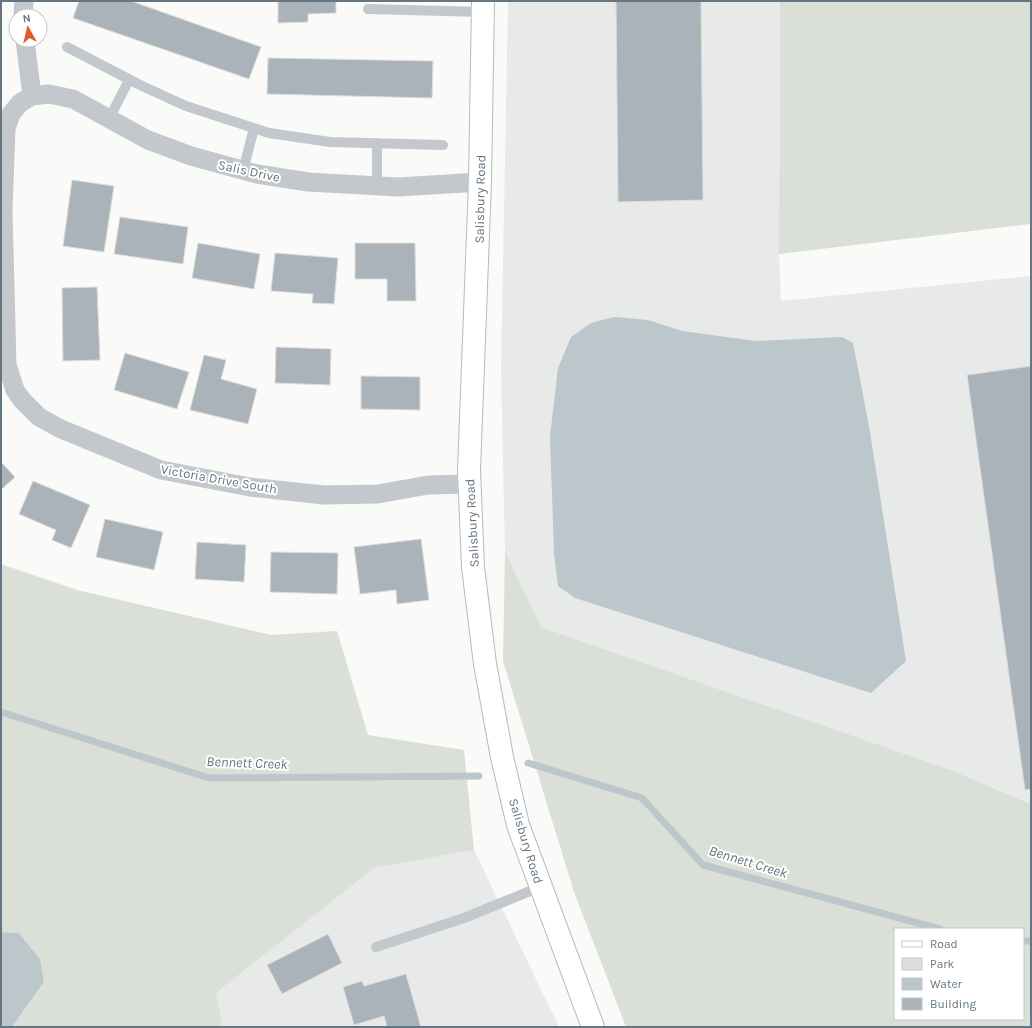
<svg xmlns="http://www.w3.org/2000/svg" width="1032" height="1028" font-family="Karla,sans-serif">
<style>
.built{fill:#e8e9e9}
.green{fill:#dadfd7;fill-rule:evenodd}
.water{fill:#bbc7cb}
.lines{fill:none;stroke-linecap:round;stroke-linejoin:round}
.stream{stroke:#bbc7cb;stroke-width:7}
.building{fill:#aab3b9;stroke:#dcdcda}
.secondary-casing{stroke:#b3babf;stroke-width:24}
.lane{stroke:#c3c8cc;stroke-width:10}
.street{stroke:#c3c8cc;stroke-width:19}
.secondary{stroke:#fff;stroke-width:22}
.labels{text-anchor:middle;dominant-baseline:central;stroke-width:4;stroke-linejoin:round;paint-order:stroke}
.street-label{font-size:13px;fill:#657683;stroke:#fff}
.water-label{font-size:14px;font-style:italic;fill:#60757c;stroke:#fff}
</style>
<rect width="100%" height="100%" fill="#fafaf8"/>
<path class="built" d="M508 1H780L779 254 781 301 1031 276V804L951 770 541 627 505 551 501 369Z
M474 850 559 1027H223L216 993 374 868Z"/>
<path class="green" d="M780 1H1031V224L779 254Z
M505 551 541 627 951 770 1031 804V1027H626L574 892 503 661ZM895 929H1023V1019H895Z
M1 564 77 590 271 635 337 631 368 735 464 750 474 850 374 868 216 993 223 1027H12L44 982 40 959 19 933 1 932Z"/>
<path class="water" d="M614 317 648 320 682 331 756 341 842 337 853 343 869 426 906 661 871 693 575 598 558 586 554 553 550 437 558 368 571 337 591 323Z
M1 932 19 933 40 959 44 982 12 1027H1Z"/>
<g class="lines">
<path class="stream" d="M1 712 209 778 479 776
M528 763 642 798 703 865 940 929
M1023 941H1031"/>
</g>
<path class="building" d="M79 1H131L261 47 249 79 73 18Z
M278 1H336V13L308 14V22L278 23Z
M616 1H701L703 200 618 202Z
M268 58 433 61 432 98 267 94Z
M72 180 114 186 104 252 63 246Z
M120 217 188 227 183 264 114 254Z
M198 243 260 254 254 289 192 278Z
M355 243H415L416 301H387V279H355Z
M275 253 338 258 334 304 312 303 313 294 271 291Z
M97 287 100 360 63 361 62 288Z
M276 347 331 349 330 385 275 383Z
M125 353 189 372 177 409 114 390Z
M204 355 226 360 221 379 257 389 248 424 190 410Z
M1031 366V789L1025 790 967 375Z
M361 376 420 377V410L361 409Z
M1 462 15 477 1 490Z
M33 481 90 505 71 548 52 540 56 530 19 514Z
M105 519 163 532 154 570 96 557Z
M421 539 429 600 397 604 396 590 360 594 354 547Z
M197 542 246 545 244 582 195 579Z
M271 552 338 553 337 594 270 592Z
M328 934 342 963 282 994 267 965Z
M406 974 421 1027H387L384 1016 354 1025 343 987 362 981 364 986Z"/>
<g class="lines">
<defs>
<path id="secondary" d="M483 1 480 182 469 470 473 567 485 664 502 757 518 825 593 1027"/>
</defs>
<use href="#secondary" class="secondary-casing"/>
<path class="lane" d="M368 9 483 12
M67 47 142 86 186 106 269 133 330 142 443 145
M109 119 129 80
M243 171 254 128
M377 185V143
M376 947 464 918 540 887"/>
<path class="street" d="M23 16 24 1
M25 40 32 96
M470 484 428 485 378 494 324 495 250 487 161 470 61 429 39 417 22 400 15 390 7 365 3 211 6 128 11 114 20 103 32 96 49 94 73 99 148 140 191 156 257 174 308 182 398 187 480 182"/>
<use href="#secondary" class="secondary"/>
</g>
<g class="labels">
<g class="street-label">
<text transform="translate(249 171) rotate(12)">Salis Drive</text>
<text transform="translate(480 199) rotate(-89)">Salisbury Road</text>
<text transform="translate(219 479) rotate(10)">Victoria Drive South</text>
<text transform="translate(472 523) rotate(-93)">Salisbury Road</text>
<text transform="translate(526 841) rotate(73)">Salisbury Road</text>
</g>
<g class="water-label">
<text transform="translate(247 763) rotate(2)">Bennett Creek</text>
<text transform="translate(748 862) rotate(17)">Bennett Creek</text>
</g>
</g>
<rect width="1032" height="1028" fill="none" stroke="#657683" stroke-width="4"/>
<rect x="894" y="928" width="130" height="92" fill="#ffffff" stroke="#c1c8cd"/>
<rect x="902" y="941" width="20" height="6" fill="#ffffff" stroke="#c1c8cd"/>
<text x="930" y="948" font-size="12" fill="#657683">Road</text>
<rect x="902" y="958" width="20" height="12" fill="#dadfd7" stroke="#c1c8cd"/>
<text x="930" y="968" font-size="12" fill="#657683">Park</text>
<rect x="902" y="978" width="20" height="12" fill="#bbc7cb" stroke="#c1c8cd"/>
<text x="930" y="988" font-size="12" fill="#657683">Water</text>
<rect x="902" y="998" width="20" height="12" fill="#aab3b9" stroke="#c1c8cd"/>
<text x="930" y="1008" font-size="12" fill="#657683">Building</text>
<g transform="translate(28 28) rotate(352)"><circle r="19" fill="#ffffff" stroke="#c1c8cd"/>
<path d="M0-3L7 15L0 10L-7 15Z" fill="#e4572e"/>
<text y="-6" font-size="11" font-weight="bold" text-anchor="middle" fill="#657683">N</text>
</g>
</svg>
